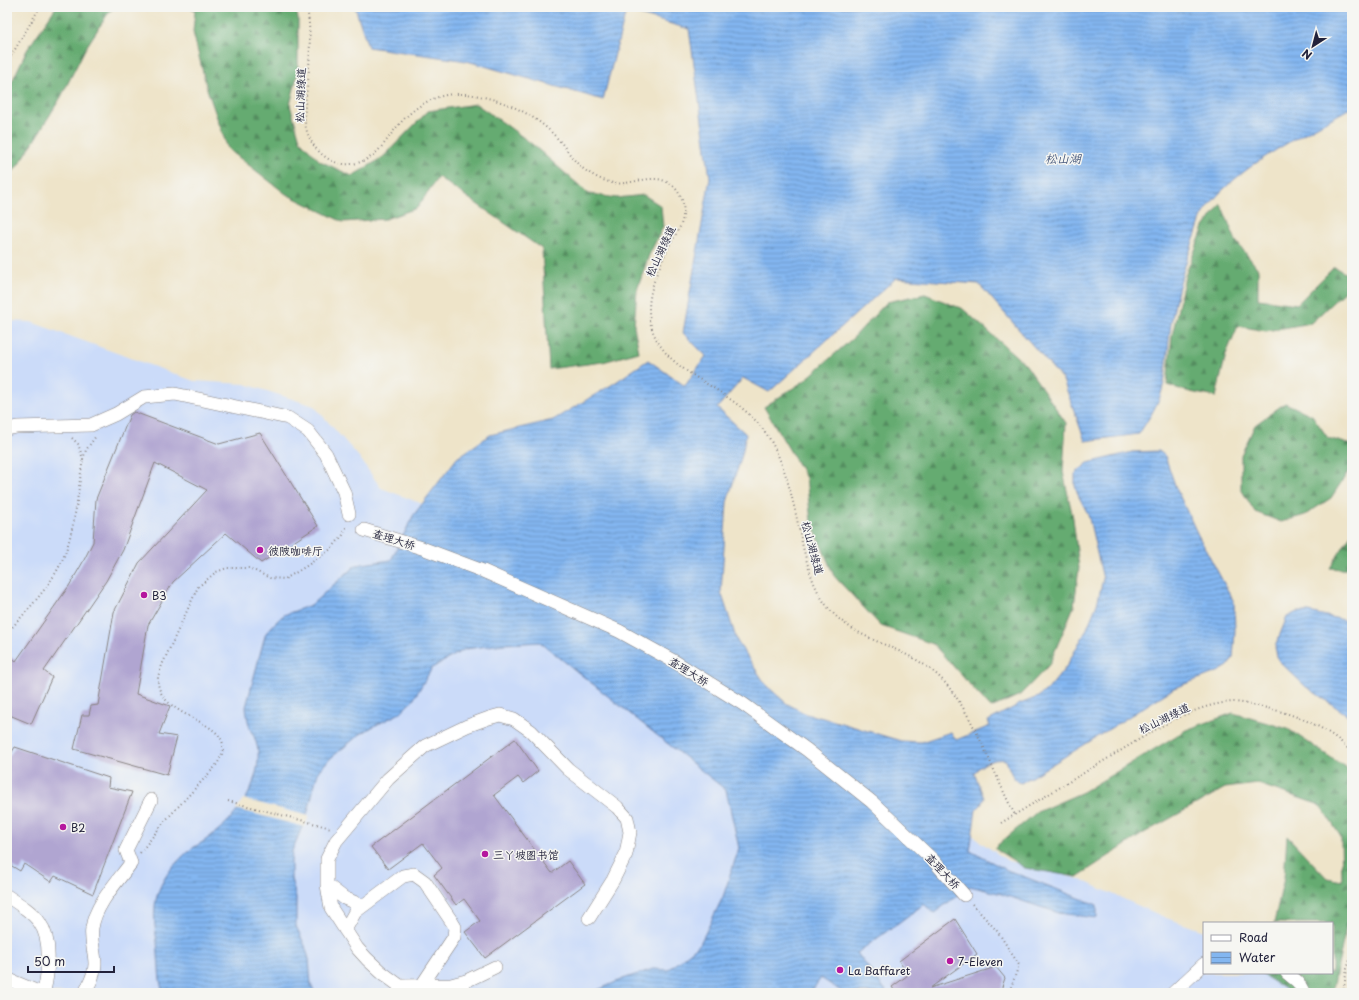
<svg xmlns="http://www.w3.org/2000/svg" width="1359" height="1000" font-family="'Playpen Sans','LXGW WenKai TC',sans-serif">
<style>
.built{fill:#cbdbf9}
.forest{fill:url(#forest-firs);stroke:#446656}
.water{fill:url(#water-rules);stroke:#526c96}
.pier{fill:#eee4c9}
.building{fill:#b0a5d1}
.lines{fill:none;stroke-linecap:round;stroke-linejoin:round}
.minor-casing{stroke:#888382;stroke-width:14}
.path{stroke:#888382;stroke-width:2;stroke-dasharray:1 3;stroke-linecap:butt}
.minor{stroke:#fff;stroke-width:13}
.poi-dot{fill:#b5179e;stroke:#f6f6f2;stroke-width:1.5}
.labels{text-anchor:middle;dominant-baseline:central;stroke-width:3;stroke-linejoin:round;paint-order:stroke}
.street-label{font-size:11px;fill:#22223b;stroke:#f6f6f2}
.poi-label{font-size:11px;fill:#22223b;stroke:#f6f6f2;text-anchor:start}
.water-label{font-size:12px;font-style:italic;fill:#44567a;stroke:#f6f6f2}
</style>
<defs>
<pattern id="forest-firs" width="22" height="20" patternUnits="userSpaceOnUse"><rect width="22" height="20" fill="#65ab71"/><path d="M5 1l3.5 6h-7zM16 11l3.5 6h-7z" fill="#538b5e"/></pattern>
<pattern id="water-rules" width="6" height="5" patternUnits="userSpaceOnUse"><rect width="6" height="5" fill="#83b6f0"/><path d="M0 2.5h6" fill="none" stroke="#6b94c4"/></pattern>
</defs>
<rect width="100%" height="100%" fill="#f6f6f2"/>
<filter id="ink" filterUnits="userSpaceOnUse"><feTurbulence type="fractalNoise" baseFrequency=".025" numOctaves="2"/><feDisplacementMap in="SourceGraphic" scale="8" xChannelSelector="R" yChannelSelector="G"/><feConvolveMatrix kernelMatrix="1 2 1 2 8 2 1 2 1" color-interpolation-filters="sRGB"/></filter>
<filter id="wash" filterUnits="userSpaceOnUse"><feTurbulence type="fractalNoise" baseFrequency=".012" numOctaves="4" result="noise"/><feDisplacementMap in="SourceGraphic" scale="16" xChannelSelector="R" yChannelSelector="G"/><feGaussianBlur stdDeviation="0.9" result="paint"/><feColorMatrix in="noise" values="0 0 0 0 0 0 0 0 0 0 0 0 0 0 0 0 0 1.4 0 .05"/><feComposite in="paint" operator="in"/></filter>
<g filter="url(#wash)">
<rect width="100%" height="100%" fill="#eee4c9"/>
<path class="built" d="M7 321 31 322 194 381 245 384 314 406 359 457 381 488 631 584 832 740 900 774 982 843 1008 861 1079 879 1166 918 1204 931V973H1305L1321 993H7Z"/>
<path class="forest" d="M56 7H115L109 12 85 49 61 97 24 157 7 180V92L27 50Z
M189 7H295L298 18V72L290 105 300 140 320 161 352 176 382 158 428 111 476 104 505 124 532 144 589 194 617 198 644 195 661 206 663 227 649 255 637 290 634 326 639 352 603 362 549 369 542 249 438 177 417 208 385 219 343 222 286 194 228 149 207 89 193 32 195 10Z
M1221 204 1236 241 1258 269V299L1297 304 1334 267 1352 277V284L1311 323 1266 331 1238 326 1226 354 1216 397 1190 392 1167 385 1172 336 1185 276 1204 227Z
M925 294 963 309 1026 365 1066 423 1063 472 1073 518 1079 568 1074 606 1049 665 1020 695 991 708 933 644 881 626 834 576 811 521 806 478 764 407 804 381 853 338 887 302Z
M1285 403 1312 415 1328 438 1352 445V466L1331 498 1305 515 1281 522 1255 512 1241 489V455L1255 425Z
M1352 532V570L1330 568 1352 533Z
M1233 713 1288 729 1348 769 1352 779V900L1332 993H1292L1260 973H1332V923H1274L1284 878 1287 836 1327 878 1342 881 1341 837 1320 805 1258 784 1225 788 1144 833 1077 877 1025 868 994 848 1037 812 1083 792 1186 730Z"/>
<path class="water" d="M355 7H1352V107C1308 132 1228 170 1203 215 1200 220 1198 228 1196 234 1186 260 1178 286 1173 313 1167 340 1169 368 1161 394 1156 408 1147 421 1139 434L1085 441 1063 380 979 284 896 278 769 392 743 378 717 408 746 434 742 455 727 502 721 592 737 641 752 664 767 686 786 703 806 714 831 720 901 741 921 742 951 732 956 740 990 726 988 721 1020 704 1038 697 1051 686 1066 667 1086 631 1097 604 1103 579 1088 514 1079 497 1075 486V474L1088 463 1132 452 1159 451 1165 456 1176 488 1198 535 1234 602 1235 631 1233 658 1228 666 1220 671 1174 688 1084 745 1021 783C1012 780 1009 768 1006 760 993 758 982 763 974 773L984 798 981 805 976 810 970 851 1007 870 1097 905V918L1059 913 998 893 970 886 934 913 924 904 857 953 886 991 883 993H844L821 978 810 993H591L623 979 653 969 668 970 700 944 723 897 739 848 726 790 540 642 503 644 465 649 432 668 413 700 400 713 372 727 359 735 332 757 319 770 315 783 307 815 292 851 291 862V879L296 897V926L305 946 309 959 311 985 315 993H163C158 977 159 959 157 942 155 928 153 914 156 900 160 880 175 862 190 850 195 846 202 843 207 839 229 823 248 803 255 777 258 766 260 753 256 742 255 738 253 734 251 731 248 723 247 716 246 707L263 643 266 633 278 620 284 615 311 605 356 565 391 560 413 516 457 458 490 435 553 420 613 384 648 360 685 386 706 356 683 333 710 178 689 29 626 11 603 100 467 61 368 47Z
M1297 612H1309L1352 622V718L1305 686 1278 660 1275 647 1287 617Z"/>
<path class="pier" d="M243 799 309 816 305 827 236 809Z"/>
<g id="blocks">
<path class="building" d="M134 412 219 444 260 433 318 526 261 563 226 533 173 582 148 625 136 694 170 706 159 734 177 737 167 775 74 749 82 715H89L91 706 98 705 114 612 139 563 207 490 155 463 123 550 106 581 44 671 52 677 31 724 7 714V670L11 657 16 661 69 586 83 562 93 542 96 499 130 415Z
M515 739 538 771 523 783 518 777 494 795 552 873 568 861 585 884 485 958 465 932 480 921 464 899 456 905 434 875 442 868 423 843 388 869 371 847Z
M15 747 109 778 108 787 132 792 93 894 55 876 51 882 24 864 20 871 7 863V760Z
M955 919 977 954 930 988 996 967 1005 978 1000 993H896L892 987 908 975 899 961Z"/>
</g>
</g>
<g filter="url(#ink)">
<use href="#blocks" fill-opacity="0" stroke="#888382" stroke-width="1"/>
<g class="lines">
<defs>
<path id="minor" d="M7 429 17 427 91 425 116 414 144 397 175 394 288 418 308 431 326 454 344 492 349 514
M364 530 422 548 483 571 619 631 677 663 743 704 807 750 872 802 933 860 964 895
M327 885 344 898 363 906
M7 896C36 915 50 924 48 962 47 973 47 983 43 993
M345 930 355 912 403 876 414 874 425 882 452 922 455 927 454 937 422 985
M1287 973 1298 982 1304 993
M7 979 41 993
M400 986 381 972 367 959 357 948 331 908 327 885V859L336 841 388 779 425 746 467 726 489 718 500 715 514 719 531 731 568 769 617 807 627 818 630 832 626 854 613 880 589 918
M85 993C89 984 95 975 95 964 95 952 90 941 92 928 95 905 117 882 131 863L126 850 151 800
M399 993 400 986 451 985 466 981 495 967
M1173 993 1204 964"/>
</defs>
<use href="#minor" class="minor-casing"/>
<path class="path" d="M307 7C311 32 310 57 308 82 306 95 304 109 305 122 308 150 335 173 363 161 376 156 384 144 392 133 415 103 441 88 479 96 508 102 536 115 556 137 567 148 574 164 588 172 595 177 604 181 613 183 632 186 654 171 672 185 681 193 685 204 683 216 682 227 674 237 669 246 653 280 637 314 662 348 678 370 705 381 727 397 746 410 763 425 773 445 789 475 795 511 802 543 808 567 814 592 831 611 858 641 899 645 930 669 969 697 992 772 1015 815
M7 63 40 7
M72 438 78 444 83 459 86 450 96 436
M7 633C24 614 42 595 55 574 75 542 77 495 83 459
M228 801 331 828
M1001 823 1158 728C1181 716 1207 703 1233 702 1241 702 1250 705 1258 706 1292 713 1329 726 1352 753
M140 853 164 822 214 768C253 717 154 725 158 677 159 673 161 668 162 665L198 587 216 572 227 568H249L270 578 285 579 305 567 331 549 343 535 347 525
M972 904 998 932 1019 965 1009 993
M1343 993 1347 969 1352 954"/>
<use href="#minor" class="minor"/>
</g>
</g>
<g class="poi-dot">
<circle cx="260" cy="550" r="4"/>
<circle cx="144" cy="595" r="4"/>
<circle cx="63" cy="827" r="4"/>
<circle cx="485" cy="854" r="4"/>
<circle cx="950" cy="961" r="4"/>
<circle cx="840" cy="970" r="4"/>
</g>
<g class="labels">
<g class="street-label">
<text transform="translate(300 95) rotate(-88)">松山湖绿道</text>
<text transform="translate(660 251) rotate(-65)">松山湖绿道</text>
<text transform="translate(394 539) rotate(17)">查理大桥</text>
<text transform="translate(813 548) rotate(75)">松山湖绿道</text>
<text transform="translate(689 671) rotate(32)">查理大桥</text>
<text transform="translate(1164 718) rotate(-26)">松山湖绿道</text>
<text transform="translate(943 871) rotate(47)">查理大桥</text>
</g>
<g class="poi-label">
<text x="268" y="550">彼陂咖啡厅</text>
<text x="152" y="595">B3</text>
<text x="71" y="827">B2</text>
<text x="493" y="854">三丫坡图书馆</text>
<text x="958" y="961">7-Eleven</text>
<text x="848" y="970">La Baffaret</text>
</g>
<g class="water-label">
<text x="1063" y="158">松山湖</text>
</g>
</g>
<rect width="1359" height="1000" fill="none" stroke="#f6f6f2" stroke-width="24"/>
<rect x="1203" y="922" width="130" height="52" fill="#f6f6f2" stroke="#a1a1a9"/>
<rect x="1211" y="935" width="20" height="6" fill="#ffffff" stroke="#a1a1a9"/>
<text x="1239" y="942" font-size="12" fill="#22223b">Road</text>
<rect x="1211" y="952" width="20" height="12" fill="url(#water-rules)" stroke="#a1a1a9"/>
<text x="1239" y="962" font-size="12" fill="#22223b">Water</text>
<g transform="translate(1313 46) rotate(216)" stroke="#f6f6f2" stroke-width="3" paint-order="stroke">
<path d="M0-3L7 15L0 10L-7 15Z" fill="#22223b"/>
<text y="-6" font-size="11" font-weight="bold" text-anchor="middle" fill="#22223b">N</text>
</g>
<path d="M28 966v6h86v-6" fill="none" stroke="#22223b" stroke-width="2"/>
<text x="34" y="966" font-size="12" fill="#22223b" stroke="#f6f6f2" stroke-width="3" paint-order="stroke">50 m</text>
</svg>
